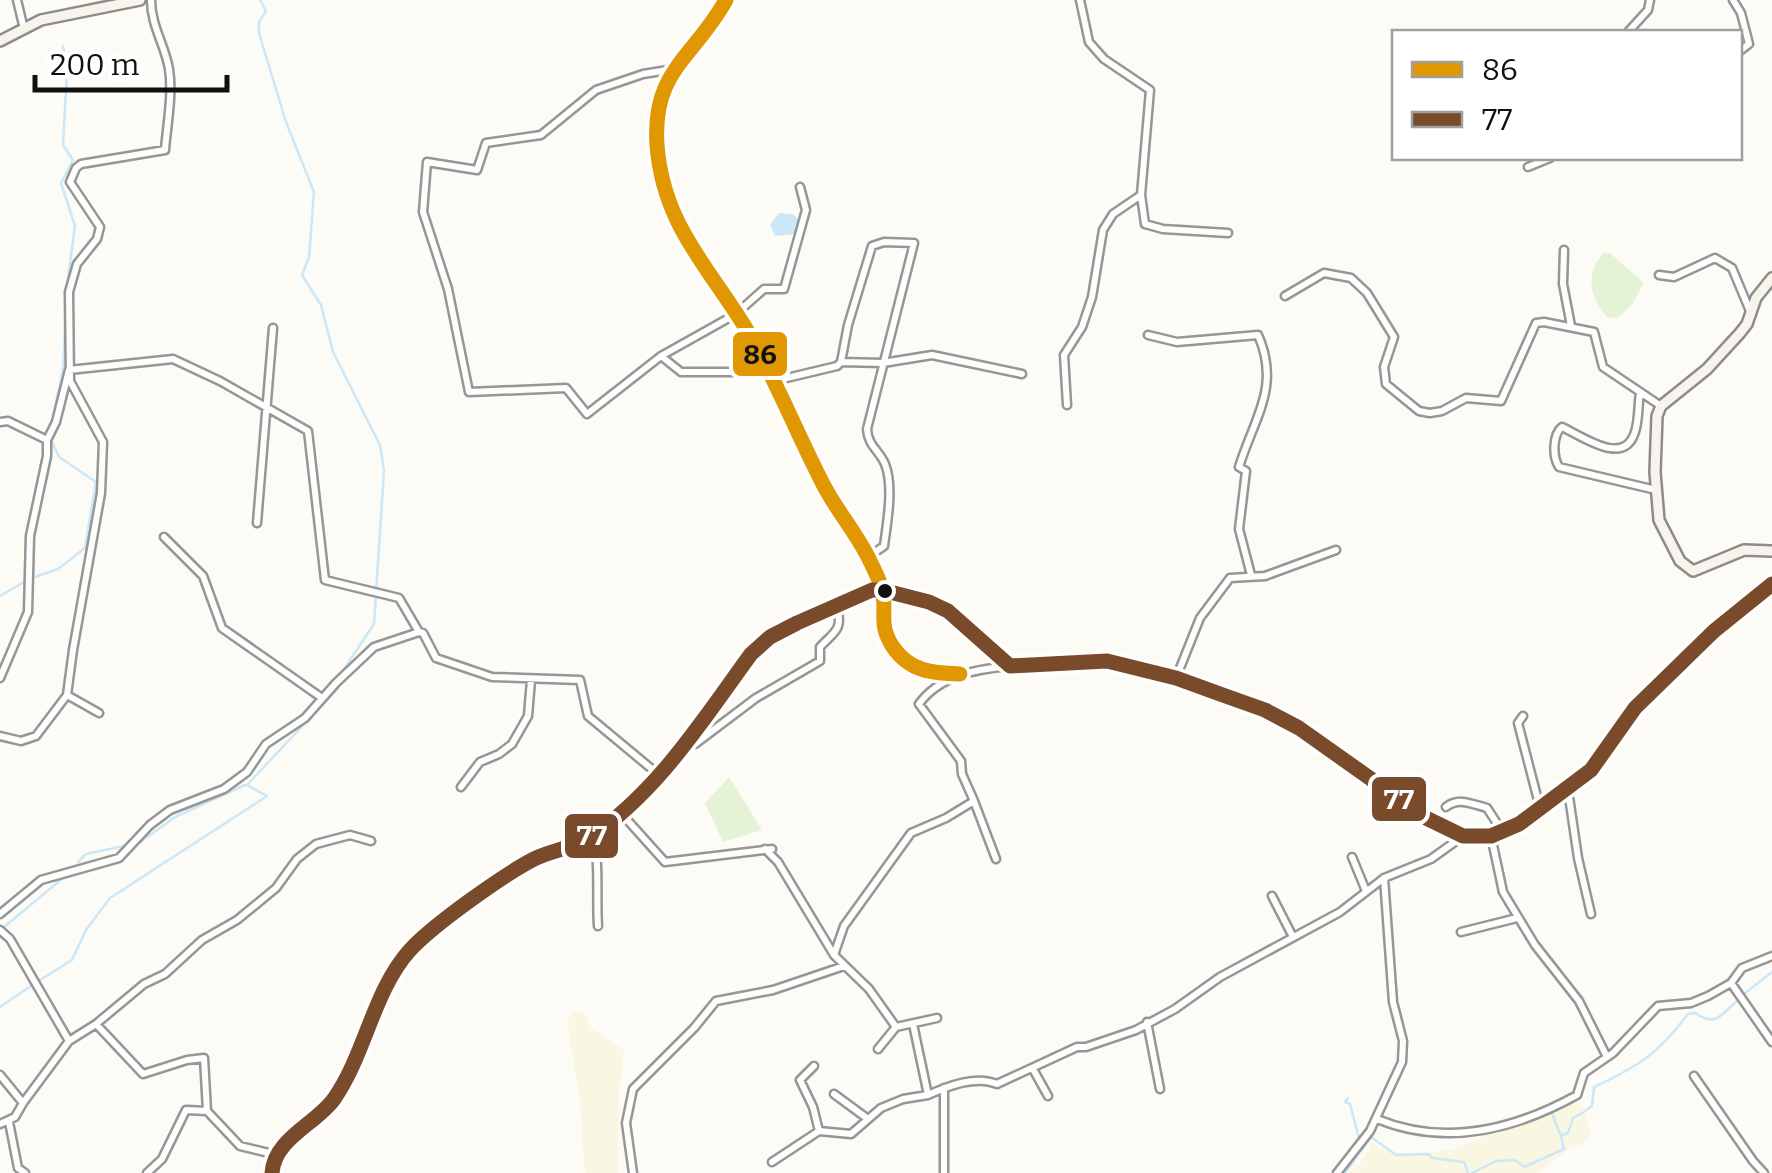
<svg xmlns="http://www.w3.org/2000/svg" width="1772" height="1173" font-family="Bitter,serif">
<style>
.farmland{fill:#f9f7e2}
.green{fill:#e6f2d6}
.water{fill:#cce7f7}
.lines{fill:none;stroke-linecap:round;stroke-linejoin:round}
.stream{stroke:#cce7f7;stroke-width:2.5}
.street-casing{stroke:#969694;stroke-width:11}
.secondary-casing{stroke:#8d8c8a;stroke-width:14}
.street{stroke:#fffefe;stroke-width:6}
.secondary{stroke:#f6f4eb;stroke-width:9}
.bus-1-casing{stroke:#fff;stroke-width:22}
.bus-2-casing{stroke:#fff;stroke-width:22}
.bus-1{stroke:#e09702;stroke-width:15}
.bus-2{stroke:#7a4b2a;stroke-width:15}
.bus-dot{fill:#101010;stroke:#fff;stroke-width:4}
.line-badge{stroke:#fff;stroke-width:4}
.badge-label{font-size:28px;text-anchor:middle;font-weight:bold;fill:#fff}
.pale-badge-label{font-size:28px;text-anchor:middle;font-weight:bold;fill:#111}
</style>
<rect width="100%" height="100%" fill="#fcfbf6"/>
<path class="farmland" d="M574 1012H584L591 1028 624 1050 619 1091 618 1173H585L579 1091 570 1043 568 1020Z
M1576 1103 1584 1108 1590 1135 1582 1145 1571 1147 1538 1173H1349L1361 1163 1372 1142 1381 1149 1406 1154 1453 1150 1544 1111Z"/>
<path class="green" d="M1604 253H1610L1644 283 1633 303 1618 318 1607 317C1590 298 1584 273 1604 253Z
M729 777 762 830 723 842 705 803Z"/>
<path class="water" d="M779 213 793 214 805 227 797 234 775 236 770 225Z"/>
<g class="lines">
<path class="stream" d="M260 0 266 11 259 22V33L286 122 314 192 309 257 302 275 321 305 333 352 380 445 384 470 374 624 344 669
M63 46 67 72 63 145 73 160 61 183 75 226 66 292
M51 426 63 369 66 305
M35 577 58 569 85 548 96 482 59 457 51 440
M0 596 24 582
M139 843 175 817 245 785
M78 862 86 854 124 846
M4 927 63 878
M40 980 72 960 86 930 110 898 267 796 247 785 338 688
M1744 994 1772 972
M0 1007 31 986
M1348 1098 1345 1102 1350 1104 1359 1138
M1585 1111 1592 1106 1594 1087C1639 1066 1658 1054 1688 1014L1695 1013C1717 1028 1721 1014 1738 1000
M1552 1113 1560 1134
M1345 1173 1371 1137 1396 1155 1429 1154 1432 1158 1464 1162 1468 1173
M1472 1173 1496 1161 1515 1160 1524 1167 1564 1149 1561 1136 1568 1133 1573 1118 1584 1112"/>
<defs>
<path id="street" d="M17 0 24 29
M1080 0 1089 42 1104 59 1150 90 1141 195 1145 224 1163 229 1228 233
M1733 0 1741 13 1749 44 1740 51
M1628 32 1648 10 1650 0
M674 69 643 74 596 90 541 135 486 143 477 170 427 162 423 212 448 289 469 392 566 388 587 414 661 356 736 314 764 289H784L806 210 800 187
M1528 167 1550 158
M1564 250 1563 284 1571 326
M1659 275 1674 277 1715 258 1732 268 1750 311
M1285 296 1324 273 1351 278 1367 293 1394 337 1384 367 1386 384 1419 411 1430 413 1442 411 1466 398 1501 401 1536 323 1544 322 1594 332 1603 367 1661 406
M1148 335 1177 342 1258 335C1281 387 1254 418 1239 467L1246 471 1239 529 1251 575
M661 356 681 372H770
M841 362 883 363 932 355 1022 374
M774 381 837 366 841 362 848 325 872 246 884 242 914 243 867 429C868 446 879 450 885 464 894 487 887 522 884 546L868 557
M1640 392C1638 405 1639 420 1635 432 1624 467 1584 437 1562 427 1553 434 1552 456 1559 467L1656 490
M1067 405 1064 355 1082 327 1092 297 1103 230 1113 214 1141 195
M0 422 8 421 47 440V456L30 536 28 612 0 678
M47 440 56 422 69 370 173 359 220 381 308 431 325 580 399 598 419 632
M257 523 273 328
M164 537 203 576 222 628 322 698
M882 590 881 615 894 649 921 671 958 674
M1176 678 1200 618 1230 578 1265 576 1336 550
M67 695 99 713
M1523 716 1518 723 1540 808
M0 736 21 741 36 736 67 695 73 650 101 493 103 442 70 381 69 292 77 264 97 239 100 227 70 182 76 168 81 164 165 150C167 124 173 95 169 69 165 45 151 26 151 0
M686 742 695 744 756 698 820 661V647C835 631 843 630 837 607
M461 787 480 762 499 754 512 744 528 716 531 680
M1568 790 1578 858 1591 914
M974 801 962 774 961 761 919 704C940 675 977 669 1010 666
M1446 807C1459 797 1472 804 1487 808L1502 831
M621 813 665 862 772 849
M593 835C600 864 596 896 598 926
M1491 836 1503 892 1535 945 1579 1001 1607 1057
M765 849 778 862 834 955 869 989 896 1027 878 1049
M1352 857 1366 891
M1272 896 1293 937
M0 914 41 880 119 858 150 825 170 810 224 789 247 772 266 744 305 718 336 683 374 647 419 632 423 633 436 658 492 677 580 680 588 716 659 775
M0 930 10 939 69 1041
M1461 932 1517 918
M834 955 844 926 911 833 946 818 974 801 996 859
M1731 983 1772 1042
M1147 1022 1160 1089
M96 1024 143 1074 187 1060 204 1058 207 1111 240 1146 277 1155
M896 1027 937 1018
M814 1066 800 1080 813 1107 819 1131
M1033 1069 1048 1096
M0 1075 23 1103 69 1041 96 1024 144 984 165 974 202 940 237 920 276 888 297 859 316 844 350 835 371 841
M1694 1076 1753 1161 1764 1173
M834 1094 868 1119
M928 1095C948 1086 976 1075 997 1084L1077 1047H1086L1136 1030 1175 1009 1220 977 1340 912 1384 878 1431 859 1463 836
M1377 1119C1445 1147 1514 1130 1577 1095L1584 1073 1613 1053 1658 1006 1691 1003 1708 996 1731 983 1742 968 1772 956
M9 1122 18 1168 25 1173
M0 1124 15 1117 23 1103
M772 1162 819 1131 851 1134 881 1108 903 1099 928 1095 913 1024
M147 1173 162 1159 186 1110 207 1111
M633 1173 626 1123 633 1089 694 1028 716 1001 773 990 844 966
M944 1173V1088
M1337 1173 1370 1131 1402 1062 1403 1041 1393 1002 1384 878"/>
<path id="secondary" d="M726 0 662 89 657 116 658 150 672 208 683 238 744 326 770 372 824 487 868 557 882 590
M0 41 41 20 140 0
M1772 278 1756 298 1747 324 1740 333 1707 369 1661 406 1657 416 1655 472 1659 520 1680 561 1693 571 1744 550 1772 551
M272 1173C274 1139 316 1124 334 1099 366 1053 373 991 410 950 433 925 503 875 534 859 552 850 574 848 590 837 658 792 704 718 751 654L770 637 797 623 872 590H882L929 602 948 611 1010 666 1107 661 1176 678 1220 694 1265 710 1299 728 1426 818 1463 836H1491L1519 824 1591 770 1635 708 1714 631 1772 584"/>
</defs>
<use href="#street" class="street-casing"/>
<use href="#secondary" class="secondary-casing"/>
<use href="#street" class="street"/>
<use href="#secondary" class="secondary"/>
<defs>
<path id="bus-1" d="M726 0C693 59 652 70 657 145 663 224 707 265 745 327 775 377 796 432 823 484 835 508 854 530 867 555 872 565 879 578 882 589 888 612 877 623 893 647 910 672 933 673 960 674"/>
<path id="bus-2" d="M272 1173C274 1139 316 1124 334 1099 366 1053 373 991 410 950 433 925 503 875 534 859 552 850 574 848 590 837 658 792 704 718 751 654L770 637 797 623 872 590H882L929 602 948 611 1010 666 1107 661 1176 678 1220 694 1265 710 1299 728 1426 818 1463 836H1491L1519 824 1591 770 1635 708 1714 631 1772 584"/>
</defs>
<use href="#bus-1" class="bus-1-casing"/>
<use href="#bus-2" class="bus-2-casing"/>
<use href="#bus-1" class="bus-1"/>
<use href="#bus-2" class="bus-2"/>
</g>
<circle class="bus-dot" cx="885" cy="591" r="9"/>
<g class="line-badge">
<rect x="731" y="330" width="58" height="48" rx="10" fill="#e09702"/>
<rect x="1370" y="775" width="58" height="48" rx="10" fill="#7a4b2a"/>
<rect x="563" y="812" width="57" height="48" rx="10" fill="#7a4b2a"/>
</g>
<g class="badge-label">
<text x="1399" y="809">77</text>
<text x="592" y="845">77</text>
</g>
<g class="pale-badge-label">
<text x="760" y="364">86</text>
</g>
<rect x="1392" y="30" width="350" height="130" fill="#ffffff" stroke="#9f9f9f" stroke-width="2.5"/>
<rect x="1412" y="62" width="50" height="15" fill="#e09702" stroke="#9f9f9f" stroke-width="2.5"/>
<text x="1482" y="80" font-size="30" fill="#101010">86</text>
<rect x="1412" y="112" width="50" height="15" fill="#7a4b2a" stroke="#9f9f9f" stroke-width="2.5"/>
<text x="1482" y="130" font-size="30" fill="#101010">77</text>
<path d="M35 75v15h192v-15" fill="none" stroke="#101010" stroke-width="5"/>
<text x="50" y="75" font-size="30" fill="#101010" stroke="#ffffff" stroke-width="8" paint-order="stroke">200 m</text>
</svg>
